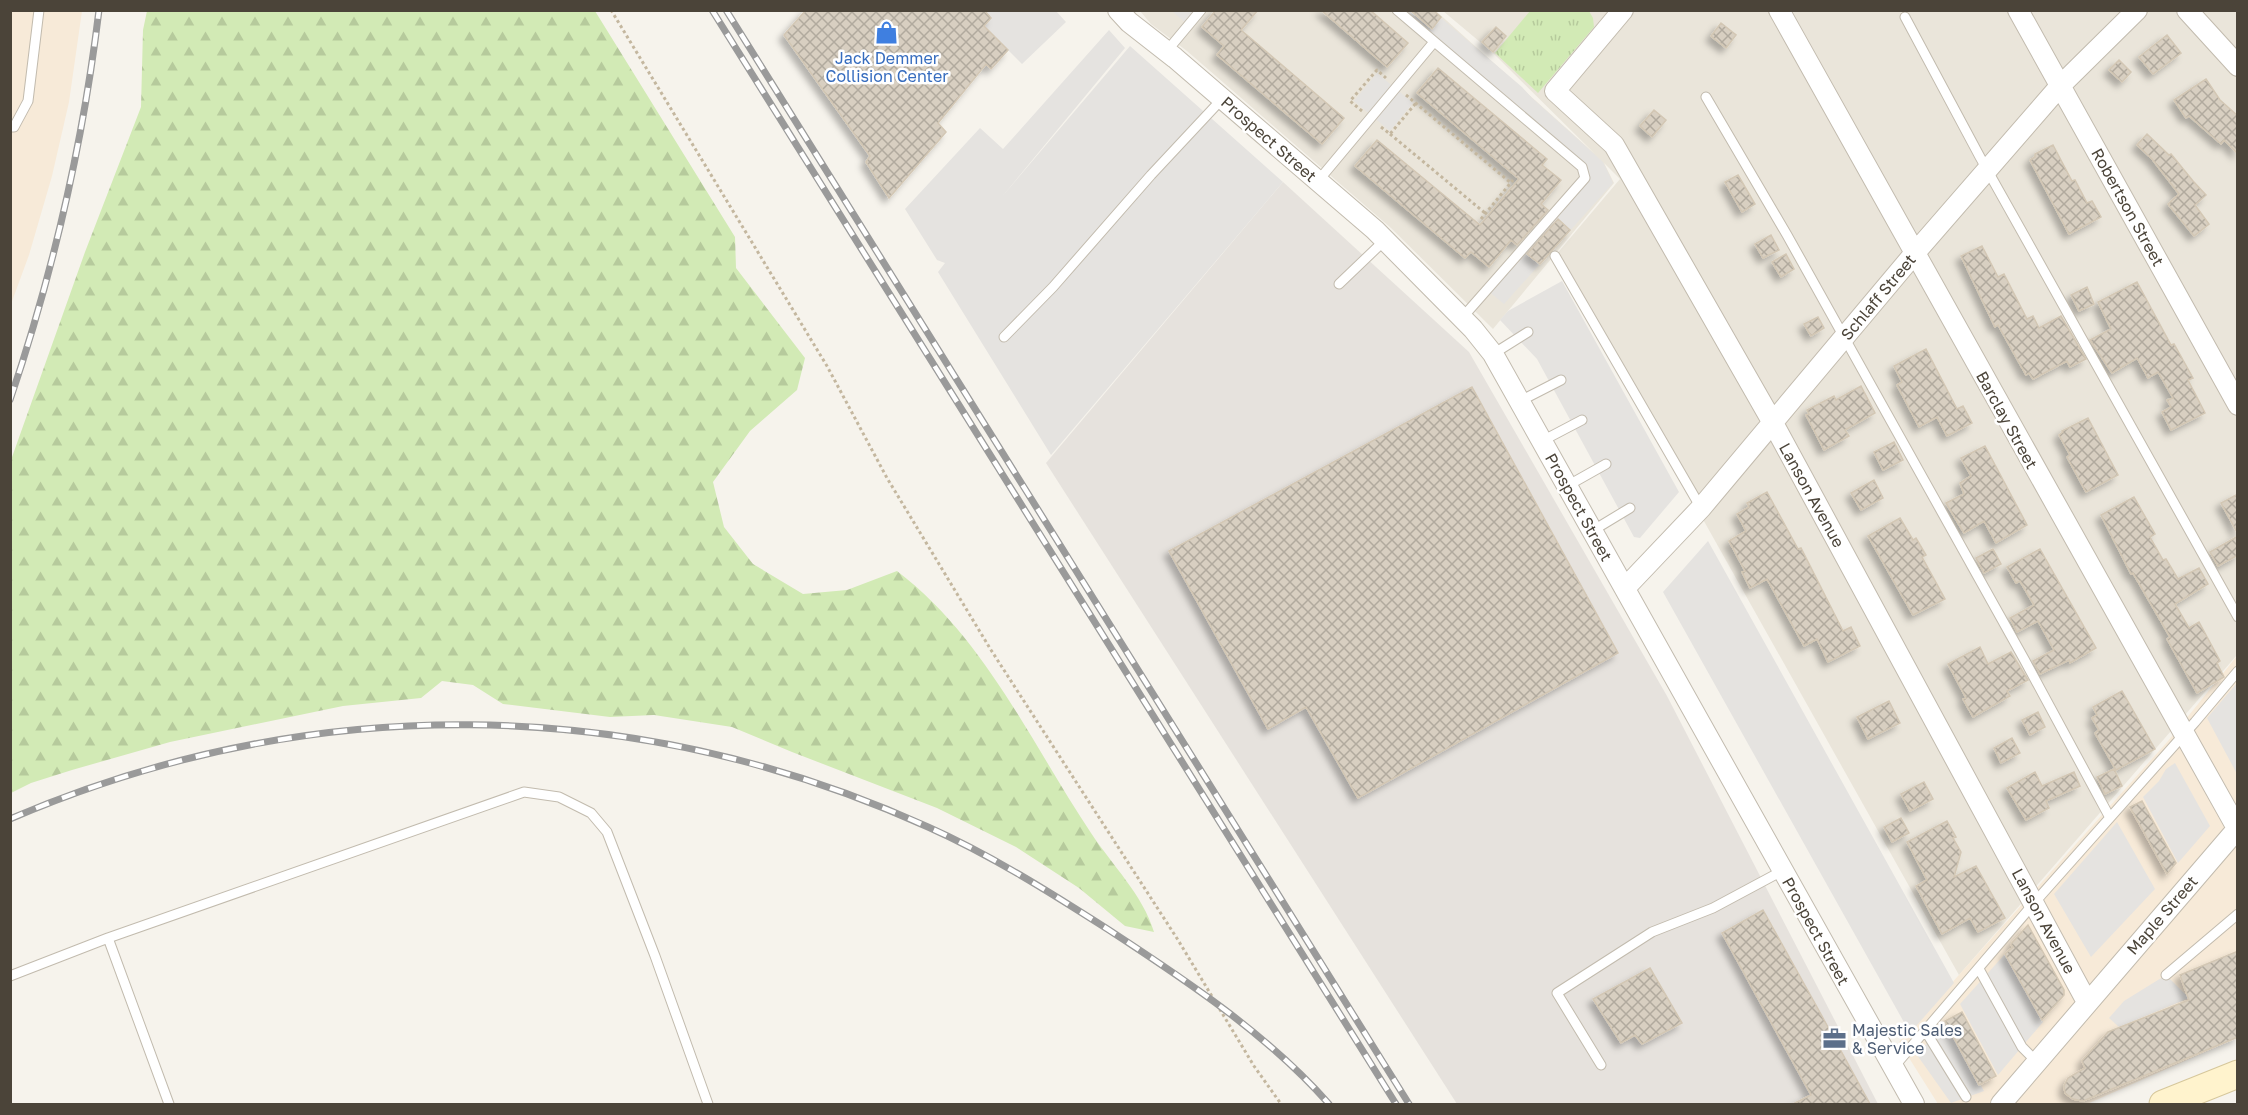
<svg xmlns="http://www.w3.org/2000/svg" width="2248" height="1115" font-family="'Golos Text',sans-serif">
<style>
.residential{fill:#eae5da}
.commercial{fill:#f7ead8}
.industrial{fill:#e6e2dd}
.grass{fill:url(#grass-tufts)}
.forest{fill:url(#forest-firs)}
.parking{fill:#e5e3e0}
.building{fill:url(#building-cross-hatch);stroke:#d3c7b4;stroke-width:1.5;filter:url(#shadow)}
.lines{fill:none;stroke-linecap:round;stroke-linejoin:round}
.lane-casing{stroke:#c2bbae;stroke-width:11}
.street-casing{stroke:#c2bbae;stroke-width:22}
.secondary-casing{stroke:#d6c79b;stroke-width:29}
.path{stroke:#c4b79f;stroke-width:3;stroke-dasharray:3 3;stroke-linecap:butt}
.lane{stroke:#fff;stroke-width:9}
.street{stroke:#fff;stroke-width:20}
.secondary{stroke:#fff3cd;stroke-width:27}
.rail-casing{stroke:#9a9a9a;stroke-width:7}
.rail{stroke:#fff;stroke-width:4.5;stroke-dasharray:14;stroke-linecap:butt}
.labels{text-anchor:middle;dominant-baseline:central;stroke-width:5;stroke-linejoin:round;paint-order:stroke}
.shop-label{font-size:16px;fill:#366cbe;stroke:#fff}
.street-label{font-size:16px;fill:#4b4439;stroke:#fff}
.service-label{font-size:16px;fill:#4e5e75;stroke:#fff;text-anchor:start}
</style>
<defs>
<pattern id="grass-tufts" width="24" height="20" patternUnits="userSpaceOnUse" patternTransform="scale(1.5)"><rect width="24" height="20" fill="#d2eab5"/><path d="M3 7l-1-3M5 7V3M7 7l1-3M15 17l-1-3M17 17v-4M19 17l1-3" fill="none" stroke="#b6ca9c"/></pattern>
<pattern id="forest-firs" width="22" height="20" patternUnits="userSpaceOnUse" patternTransform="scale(1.5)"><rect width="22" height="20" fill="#d2eab5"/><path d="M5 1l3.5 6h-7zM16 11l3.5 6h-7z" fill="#b6ca9c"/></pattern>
<pattern id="building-cross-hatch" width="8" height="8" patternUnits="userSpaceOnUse" patternTransform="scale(1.5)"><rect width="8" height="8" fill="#d8cfc1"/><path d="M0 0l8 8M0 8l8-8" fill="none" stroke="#b1aa9e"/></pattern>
<filter id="shadow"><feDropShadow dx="-5" dy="5" stdDeviation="3" flood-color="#0004"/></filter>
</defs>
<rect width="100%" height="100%" fill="#f6f3ec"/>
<path class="residential" d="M1140 11H1436L1595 154 1492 52 1443 11H2237V655L1959 975 1555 256 1620 179 1604 163 1614 183 1493 329 1391 228 1187 51 1151 24Z"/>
<path class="commercial" d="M11 11H82L69 102 52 176 29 255 11 304Z
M2237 656V1038L2087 1104H1938L1899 1042 2168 741Z"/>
<path class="industrial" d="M1283 182 1469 352 1667 696 1878 1104H1457L1046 463Z"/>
<path class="grass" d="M1530 11H1589L1593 18 1594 27 1538 93 1495 53Z"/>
<path class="forest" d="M147 11H595L735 237 736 268 805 358 797 390 750 431 713 482 724 527 753 564 803 594 847 590 897 571C985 638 1031 743 1091 833 1112 865 1143 895 1154 932L1125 926 1079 888 1016 847 937 808 792 752 732 727 654 715 610 717 503 704 473 685 442 681 421 698 343 706 170 742 72 770 31 783 11 793V460L85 252 141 107 143 30Z"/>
<path class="parking" d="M984 11H1056L1066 22 1022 64 984 26 991 18Z
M1172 11H1201L1188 25Z
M1397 11H1433L1522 87 1532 98 1603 162 1613 183 1504 304 1487 290 1585 178 1582 167Z
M1109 30 1125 48 1001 198 1130 46 1283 182 1051 455 938 272 945 263 937 260 905 209 980 128 1003 149Z
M1377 73 1413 103 1390 131 1354 101Z
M1562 281 1679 492 1640 538 1634 537 1537 359 1500 320 1508 311Z
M1708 541 1954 983 1910 1033 1663 592Z
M2237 683V774L2207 718Z
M2175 763 2210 826 2178 863 2143 797 2159 781 2166 769Z
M2117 822 2155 889 2091 957 2054 894Z
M2005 954 2043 1022 1998 1075 1960 1004Z
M2166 975 2189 998 2119 1027 2109 1018 2124 1001Z
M1945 1023 1984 1091 1951 1103 1917 1055Z"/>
<path class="building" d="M806 10H984L991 18 984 26 1008 50 991 69 986 64 938 123 946 132 889 198 866 162 870 156 784 35Z
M1216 10H1258L1241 30 1344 118 1322 144 1217 55 1224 46 1202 27Z
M1321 10H1370L1408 43 1387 67Z
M1410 10H1433L1441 17 1432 29Z
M1721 23 1736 35 1726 48 1711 36Z
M1496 27 1506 36 1493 52 1482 42Z
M2167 35 2181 53 2153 74 2139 57Z
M2119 60 2131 72 2122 82 2109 70Z
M1438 68 1547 159 1542 165 1561 180 1541 204 1548 210 1517 245 1511 240 1489 267 1471 252 1465 258 1355 166 1377 140 1480 225 1519 179 1417 93Z
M2206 79 2220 100 2238 116V154L2224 140 2221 144 2189 116 2186 118 2174 100Z
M1654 110 1666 120 1652 137 1640 126Z
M2147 134 2169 155 2171 154 2193 181 2206 195 2195 205 2209 224 2194 236 2168 204 2179 194 2152 159 2137 145Z
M2053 145 2072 181 2075 180 2087 203 2092 201 2101 217 2069 234 2030 160 2035 157V154Z
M1738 175 1755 204 1742 212 1725 182Z
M1558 219 1570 230 1540 264 1527 254Z
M1771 235 1779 250 1763 258 1755 244Z
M1982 246 1998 277 2004 274 2027 319 2033 316 2039 328 2061 316 2086 359 2070 367 2067 361 2033 379 2029 373 2026 375 1998 325 1995 327 1961 256Z
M1786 254 1794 269 1781 277 1772 262Z
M2137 282 2171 345 2174 344 2193 378 2188 380 2205 413 2171 430 2162 412 2171 407 2167 400 2173 398 2158 372 2148 378 2137 358 2112 373 2090 340 2111 329 2098 302Z
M2087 287 2094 304 2079 311 2071 295Z
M1818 317 1824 328 1811 336 1804 324Z
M1926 349 1957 409 1963 406 1972 423 1947 436 1937 417 1919 427 1897 385 1902 382 1894 366Z
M1861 386 1875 413 1845 430 1849 436 1824 450 1806 415 1809 414 1807 410 1834 396 1836 400Z
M1472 387 1618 653 1358 798 1306 707 1268 729 1169 551Z
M2088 418 2118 475 2086 492 2067 457 2070 455 2059 435 2063 432 2062 431Z
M1894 442 1903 460 1883 470 1874 452Z
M1985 446 2027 525 1996 543 1984 521 1964 533 1946 503 1964 494 1960 483 1971 476 1961 458Z
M1874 480 1883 498 1861 510 1851 493Z
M1767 492 1798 549 1801 548 1843 631 1851 627 1860 646 1828 662 1817 639 1804 646 1767 579 1750 588 1742 572 1745 571 1729 541 1746 531 1737 514 1749 507 1747 503Z
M2238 494V534L2221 503Z
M2134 497 2155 534 2150 537 2163 560 2166 559 2178 579 2199 568 2208 584 2175 604 2189 628 2199 622 2220 661 2217 663 2224 677 2197 693 2167 639 2170 637 2133 573 2131 574 2101 515Z
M1900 518 1913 540 1916 538 1926 555 1922 557 1945 599 1913 615 1868 536Z
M2238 536V555L2218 566 2210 552Z
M1993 549 2001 564 1984 573 1976 558Z
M2040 549 2096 648 2070 663 2069 660 2040 674 2033 661 2054 650 2038 621 2017 632 2010 618 2034 605 2020 581 2016 583 2007 567Z
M1980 647 1988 664 2011 652 2028 680 2007 691 2010 696 1973 717 1963 699 1966 698 1948 664Z
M2122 691 2155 749 2116 770 2095 733 2099 730 2092 718 2097 715 2093 707Z
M1889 701 1900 723 1868 739 1857 717Z
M2038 712 2045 727 2030 735 2022 720Z
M2012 738 2020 753 2001 763 1994 748Z
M2114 769 2122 786 2105 794 2097 777Z
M2035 772 2042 786 2074 772 2080 786 2046 801 2049 808 2026 820 2007 788Z
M1924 782 1933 799 1910 811 1901 794Z
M2142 801 2176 863 2167 874 2130 807Z
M1901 818 1909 833 1892 842 1884 827Z
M1947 821 1956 837 1953 838 1961 852 1954 877 1976 866 2005 918 1978 932 1970 918 1942 934 1916 886 1927 880 1907 842Z
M1763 910 1817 1007 1870 1104H1793L1811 1095 1722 933Z
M2028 925 2064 990V995L2042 1020 2005 954 2013 947 2011 944Z
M2238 951V1037L2083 1101 2073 1099 2065 1093 2064 1086 2068 1078 2085 1068 2082 1061 2108 1032 2189 1000 2180 975Z
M1650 968 1682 1023 1642 1044 1635 1035 1621 1043 1593 999Z
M1962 1012 1996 1076 1979 1085 1945 1021Z"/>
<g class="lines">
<defs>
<path id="lane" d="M1397 10 1582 167 1585 178 1462 318
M1905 17 1980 157 2238 617
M1166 52 1201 10
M1706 97 1787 235 2024 659 2109 816
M10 127H14L28 101 39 10
M1318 181 1434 42
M1555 256 1701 508
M1339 284 1385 240
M1004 337 1053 287 1151 175 1222 99
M1493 354 1528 332
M1520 401 1561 380
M1542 441 1582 420
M1567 486 1606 464
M1592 531 1630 508
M108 938 524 792 559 797 591 813 607 832 655 956 708 1104
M1979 969 2022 1047 2037 1062
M2166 975 2238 914
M10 976 108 938 169 1104
M1926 1032 1966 1097
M1601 1065 1557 993 1652 932 1713 908 1782 871
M1893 1068 2035 902 2195 722 2238 671"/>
<path id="street" d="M1118 10 1129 22 1175 58 1375 230 1473 329 1493 354 1914 1104
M1623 10 1555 91 1614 145 1773 423 2087 1002
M1779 10 2237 828
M2018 10 2238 405
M2187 10 2238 66
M1625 588 1701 508 1914 254 2060 86 2137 10
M2001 1104 2238 828"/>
<path id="secondary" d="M2163 1104 2238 1074"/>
</defs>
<use href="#lane" class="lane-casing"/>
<use href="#street" class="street-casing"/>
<use href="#secondary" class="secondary-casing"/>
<path class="path" d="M611 10 827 366 887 478 991 650 1178 940 1254 1066 1281 1104
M1406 95 1511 183
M1362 111 1350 101 1377 70 1386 78
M1381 127 1390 134 1416 103
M1390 134 1485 213
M1481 219 1513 180"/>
<use href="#lane" class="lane"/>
<use href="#street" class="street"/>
<use href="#secondary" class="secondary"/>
<defs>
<path id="rail" d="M712 10 1396 1104
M726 10 1409 1104
M10 400C53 273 83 143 99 10
M10 819C308 691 632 693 928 827 991 855 1051 893 1109 930 1187 981 1267 1034 1329 1104"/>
</defs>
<use href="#rail" class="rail-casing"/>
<use href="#rail" class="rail"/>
</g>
<defs>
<symbol id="shop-bare" viewBox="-9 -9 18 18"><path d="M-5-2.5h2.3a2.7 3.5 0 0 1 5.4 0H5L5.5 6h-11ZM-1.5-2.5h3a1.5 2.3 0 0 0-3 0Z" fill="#3f7fe0" stroke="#fff" stroke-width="2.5" paint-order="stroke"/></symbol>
<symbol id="office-bare" viewBox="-9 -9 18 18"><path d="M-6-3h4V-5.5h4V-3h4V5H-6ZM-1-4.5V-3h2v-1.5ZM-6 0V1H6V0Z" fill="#5c6f8a" stroke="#fff" stroke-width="2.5" paint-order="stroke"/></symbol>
</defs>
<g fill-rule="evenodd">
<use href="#shop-bare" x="870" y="16" width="33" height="33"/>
<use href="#office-bare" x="1818" y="1022" width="33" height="33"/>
</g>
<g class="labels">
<g class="shop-label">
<text x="887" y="58">Jack Demmer<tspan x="887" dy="18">Collision Center</tspan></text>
</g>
<g class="street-label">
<text transform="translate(1269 139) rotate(41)">Prospect Street</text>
<text transform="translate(2128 207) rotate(61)">Robertson Street</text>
<text transform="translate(1878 297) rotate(-50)">Schlaff Street</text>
<text transform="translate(2007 420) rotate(61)">Barclay Street</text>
<text transform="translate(1812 495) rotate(61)">Lanson Avenue</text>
<text transform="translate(1579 507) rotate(61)">Prospect Street</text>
<text transform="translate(2162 915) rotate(-49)">Maple Street</text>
<text transform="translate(2044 921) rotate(62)">Lanson Avenue</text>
<text transform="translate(1816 931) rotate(61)">Prospect Street</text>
</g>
<g class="service-label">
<text x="1852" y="1030">Majestic Sales<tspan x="1852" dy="18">&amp; Service</tspan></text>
</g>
</g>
<rect width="2248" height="1115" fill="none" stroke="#4b4439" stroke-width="24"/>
</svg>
